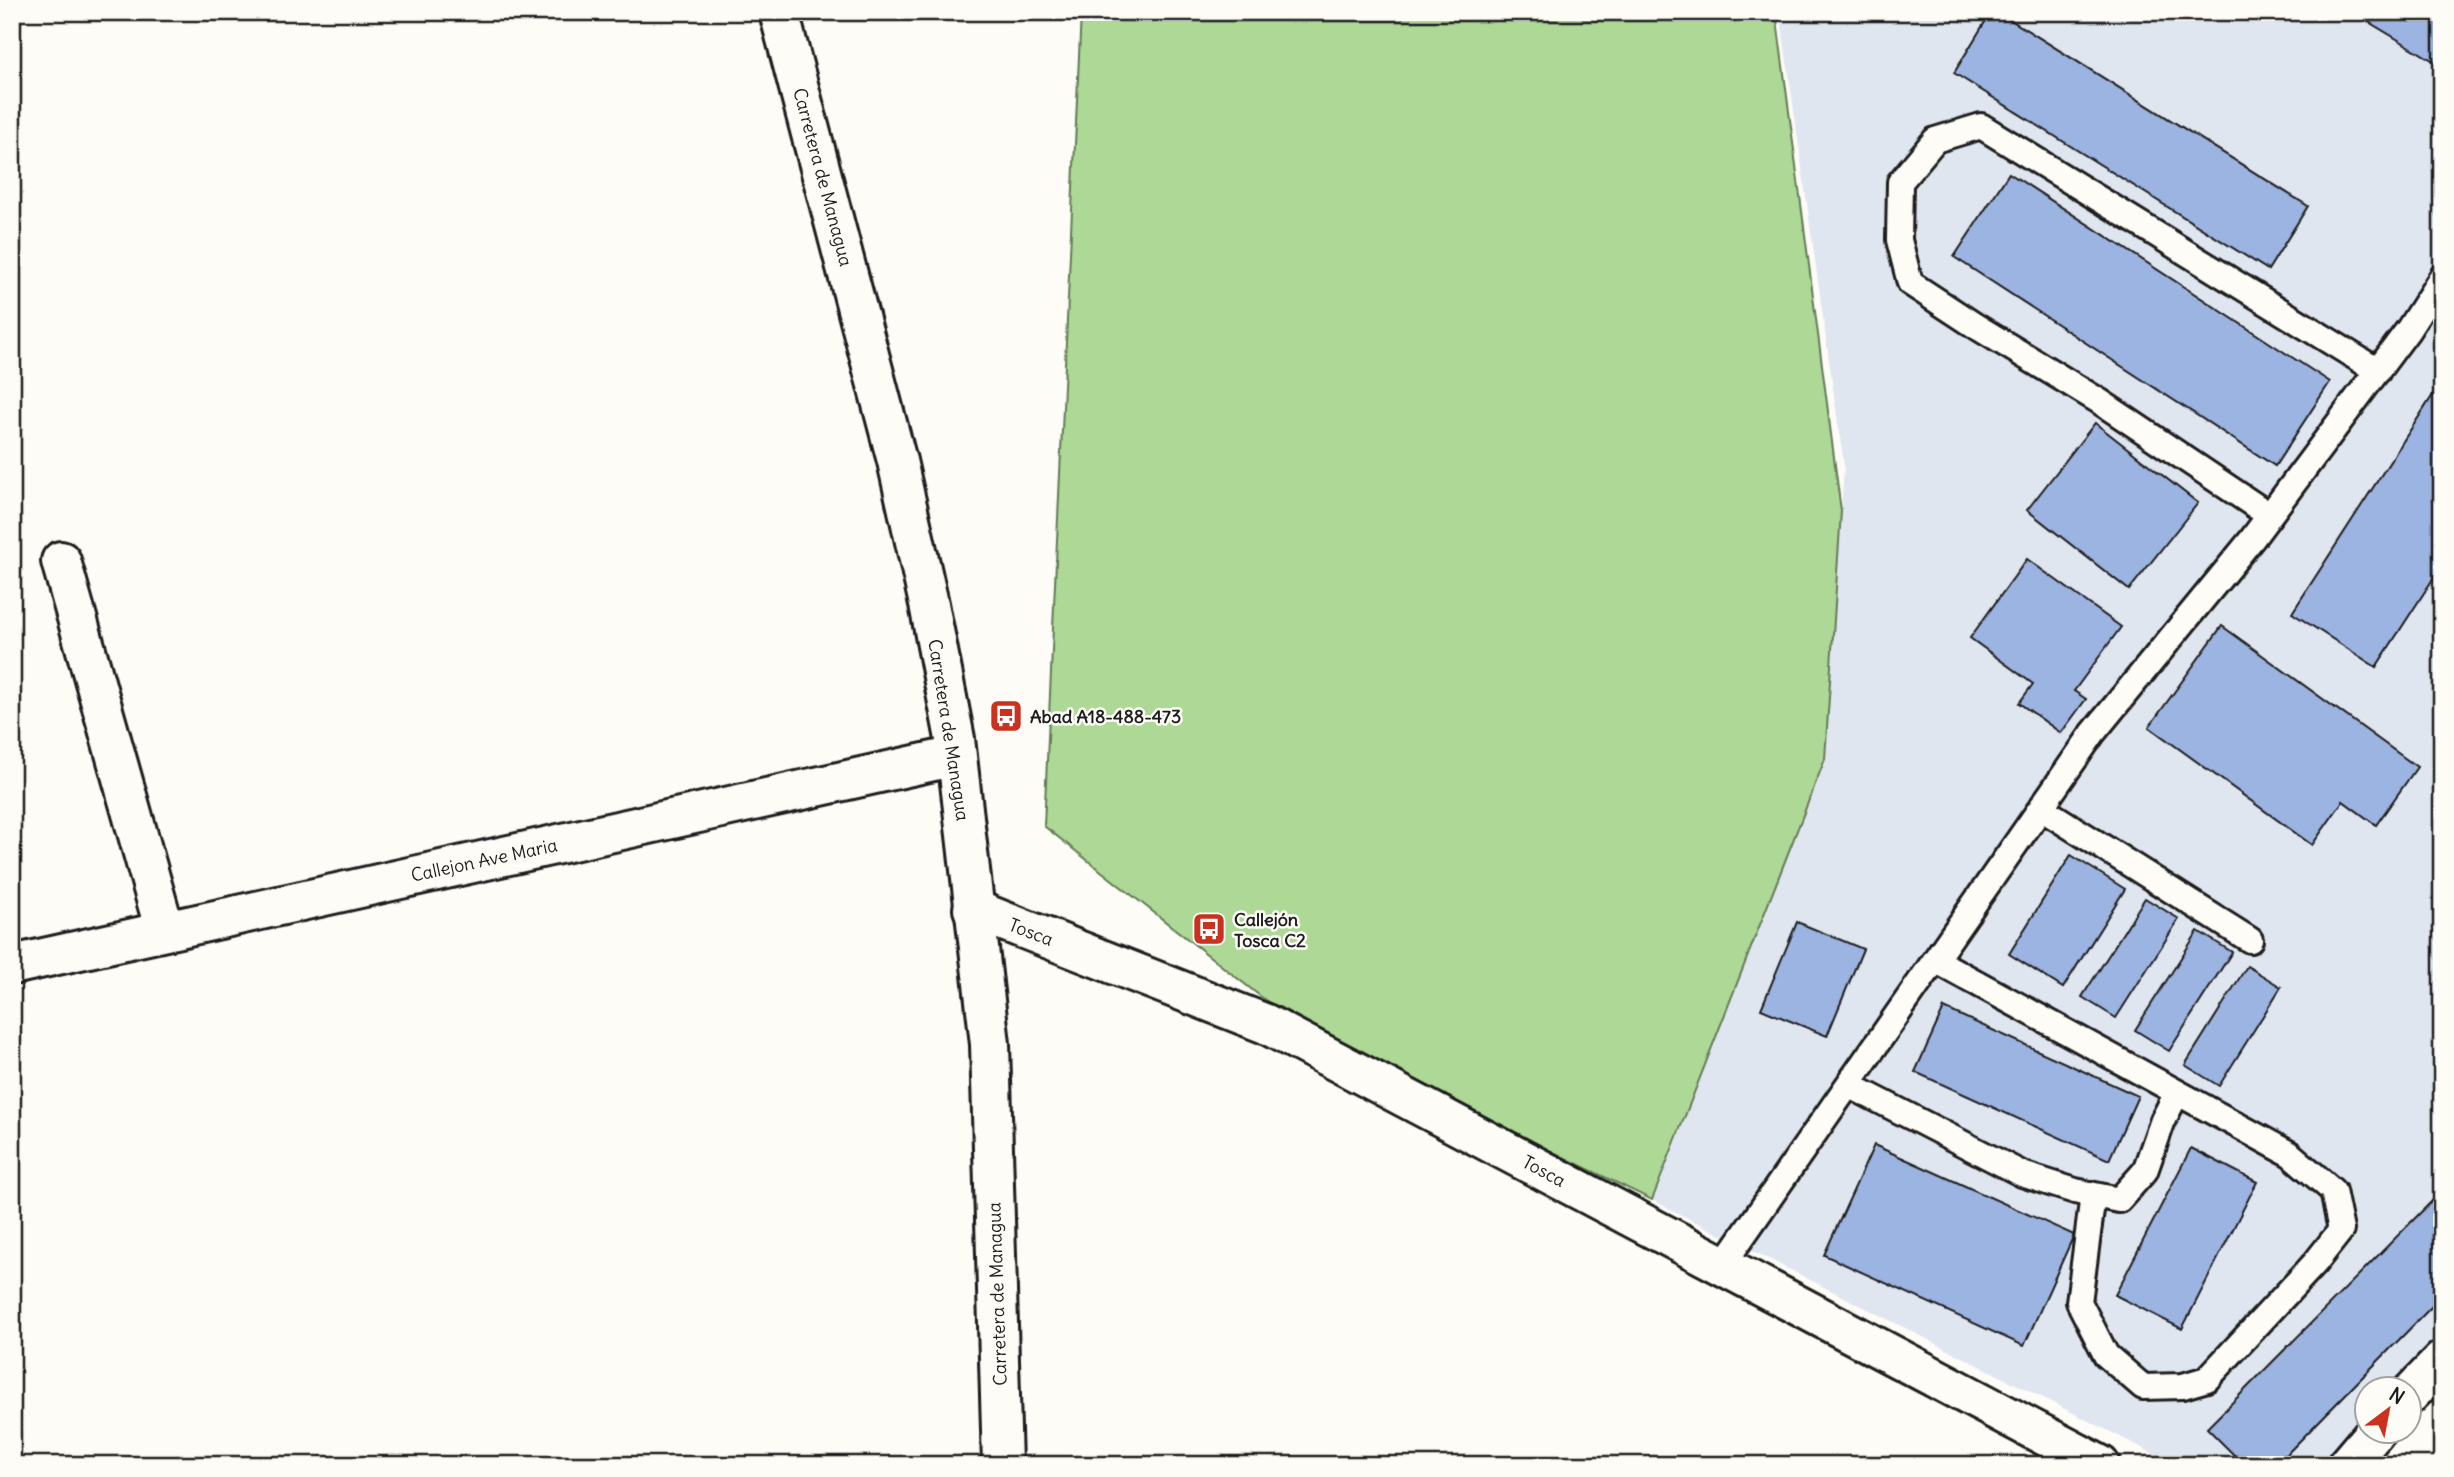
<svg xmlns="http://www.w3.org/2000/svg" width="2454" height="1477" font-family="Delius,sans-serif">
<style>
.built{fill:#e0e6f0}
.green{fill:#add896;stroke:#647a59;stroke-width:2}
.building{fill:#9cb4e1;stroke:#1c1c1c;stroke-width:2}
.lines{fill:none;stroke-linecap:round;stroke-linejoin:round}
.service-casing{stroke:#1c1c1c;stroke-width:30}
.minor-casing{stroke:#1c1c1c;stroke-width:44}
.tertiary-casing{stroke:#1c1c1c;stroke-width:44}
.secondary-casing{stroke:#1c1c1c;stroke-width:44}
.service{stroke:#fdfcf7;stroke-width:24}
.minor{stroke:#fdfcf7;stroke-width:38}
.tertiary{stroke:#fdfcf7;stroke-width:38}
.secondary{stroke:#fdfcf7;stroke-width:38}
.labels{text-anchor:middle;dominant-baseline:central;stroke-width:5;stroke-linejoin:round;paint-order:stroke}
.street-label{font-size:18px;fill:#1c1c1c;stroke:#fdfcf7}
.poi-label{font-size:18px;font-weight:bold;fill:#1c1c1c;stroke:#fdfcf7;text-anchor:start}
</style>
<rect width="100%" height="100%" fill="#fdfcf7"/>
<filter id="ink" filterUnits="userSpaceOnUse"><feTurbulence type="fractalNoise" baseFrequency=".0143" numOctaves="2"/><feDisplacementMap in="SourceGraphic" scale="14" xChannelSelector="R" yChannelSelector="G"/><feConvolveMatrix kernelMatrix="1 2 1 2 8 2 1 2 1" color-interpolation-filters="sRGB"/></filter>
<g filter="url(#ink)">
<path class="built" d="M1780 12H2442V1344L2400 1389 2366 1390V1426L2331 1465H2176L1652 1200 1825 759 1844 466Z"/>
<path class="green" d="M1081 12H1776L1841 511 1825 759 1652 1200 1307 1033 1044 826Z"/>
<path class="building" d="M1991 12H1998L2308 206 2268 270 1954 73Z
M2352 12H2442V66Z
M2009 173 2330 382 2275 466 1954 257Z
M2442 381V565L2376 667 2292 613Z
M2095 423 2198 503 2129 590 2027 510Z
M2027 559 2121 627 2074 691 2086 699 2061 733 2019 703 2033 684 1970 638Z
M2222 626 2417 767 2376 825 2343 801 2312 845 2149 727Z
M2071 855 2125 889 2063 988 2009 954Z
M2145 898 2179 919 2116 1018 2082 997Z
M1797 922 1863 949 1827 1036 1761 1009Z
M2198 931 2232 952 2169 1051 2135 1030Z
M2247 966 2281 987 2219 1086 2185 1065Z
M1944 1008 2138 1096 2109 1160 1915 1072Z
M1874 1145 2074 1235 2024 1346 1824 1255Z
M2191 1148 2257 1182 2182 1329 2115 1295Z
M2442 1191V1296L2276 1465H2244L2207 1428Z"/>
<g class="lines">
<defs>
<path id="service" d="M2269 515 2099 401 1974 325 1910 283 1899 240 1900 182 1935 140 1981 126 2378 371
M2041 808 2250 940
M1935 960 2290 1154 2333 1191 2341 1230 2315 1263 2207 1379 2183 1386 2143 1387 2106 1355 2079 1302 2093 1195
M1849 1085 2022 1174 2075 1191 2119 1200 2145 1171 2163 1120 2177 1093
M1722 1266 2093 733 2252 539 2408 330 2442 277"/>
<path id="minor" d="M61 561 165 931
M12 965 956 756"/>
<path id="tertiary" d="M973 909 1266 1024 2100 1465
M2408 1396 2442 1361
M2347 1465 2375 1432"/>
<path id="secondary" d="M779 12 897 461 929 604 955 739 990 1044 1002 1465"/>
</defs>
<use href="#service" class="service-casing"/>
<use href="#minor" class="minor-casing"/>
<use href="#tertiary" class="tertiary-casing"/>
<use href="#secondary" class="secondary-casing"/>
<use href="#service" class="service"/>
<use href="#minor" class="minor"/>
<use href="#tertiary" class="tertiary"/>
<use href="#secondary" class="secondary"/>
</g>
</g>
<defs>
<symbol id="bus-square" viewBox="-11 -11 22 22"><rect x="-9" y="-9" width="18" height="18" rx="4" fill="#c8321e" stroke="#fdfcf7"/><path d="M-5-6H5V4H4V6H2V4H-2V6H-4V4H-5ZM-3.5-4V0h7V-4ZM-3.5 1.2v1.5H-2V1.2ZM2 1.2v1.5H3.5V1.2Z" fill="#fff"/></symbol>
</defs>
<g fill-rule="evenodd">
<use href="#bus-square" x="987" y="697" width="38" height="38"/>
<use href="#bus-square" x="1190" y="910" width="38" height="38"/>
</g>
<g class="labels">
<g class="street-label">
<text transform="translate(823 177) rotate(75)">Carretera de Managua</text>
<text transform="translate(949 730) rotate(81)">Carretera de Managua</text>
<text transform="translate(484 860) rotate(-12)">Callejon Ave Maria</text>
<text transform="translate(1031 932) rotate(21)">Tosca</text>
<text transform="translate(1544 1171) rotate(28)">Tosca</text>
<text transform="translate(997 1294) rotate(-92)">Carretera de Managua</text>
</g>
<g class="poi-label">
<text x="1030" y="716">Abad A18-488-473</text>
<text x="1234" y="919">Callejón<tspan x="1234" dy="21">Tosca C2</tspan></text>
</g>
</g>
<rect width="2454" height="1477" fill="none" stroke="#fdfcf7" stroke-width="42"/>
<rect x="21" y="21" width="2412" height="1435" fill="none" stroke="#1c1c1c" stroke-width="2.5" filter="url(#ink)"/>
<g transform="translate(2388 1410) rotate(32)"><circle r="33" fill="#fdfcf7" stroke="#a3a29f" stroke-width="2"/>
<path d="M0-5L12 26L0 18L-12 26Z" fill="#c8321e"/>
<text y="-10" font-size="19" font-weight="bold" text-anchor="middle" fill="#1c1c1c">N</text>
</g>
</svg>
